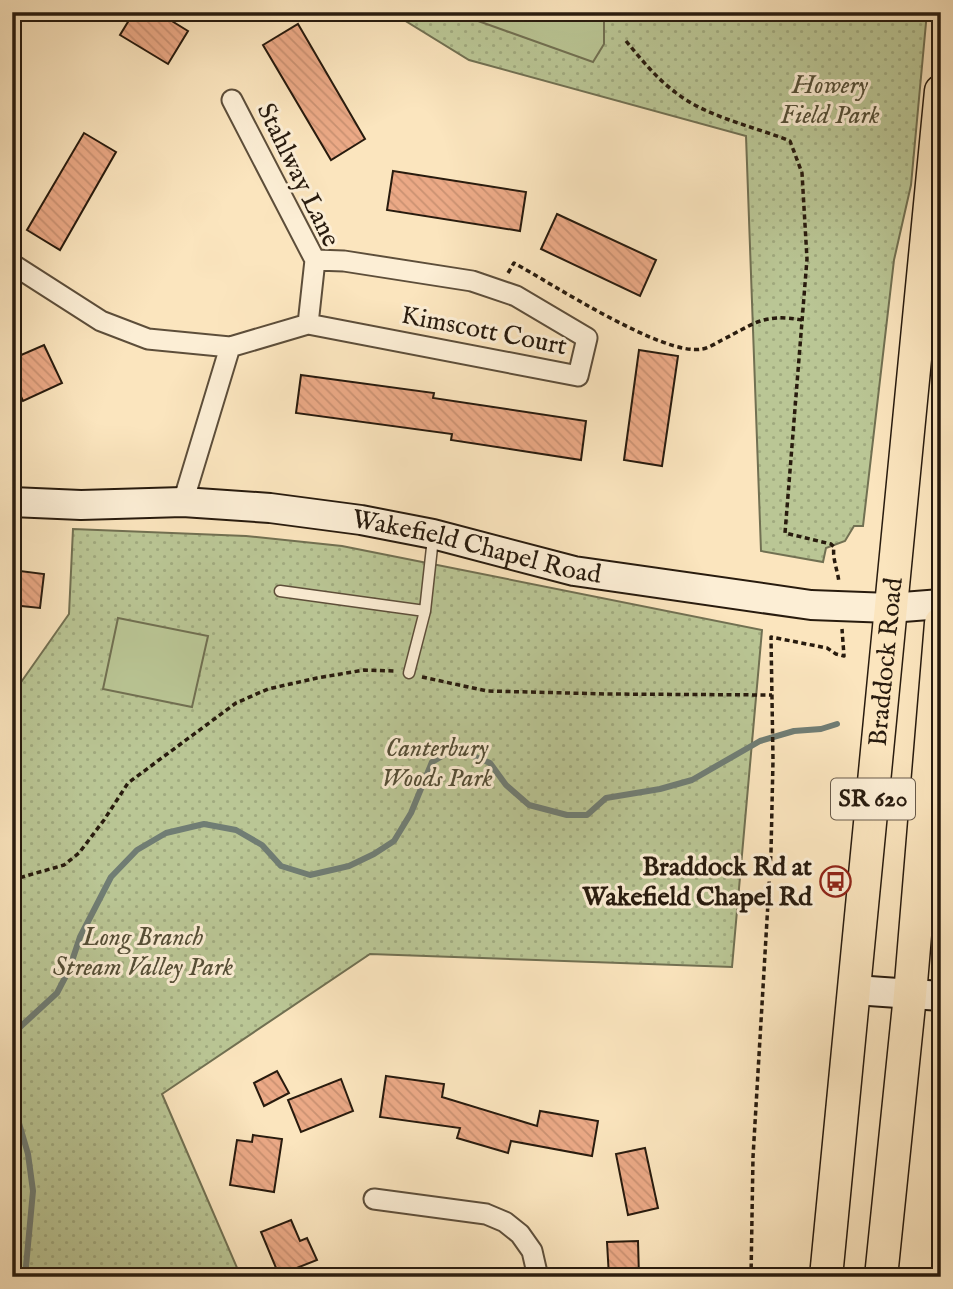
<svg xmlns="http://www.w3.org/2000/svg" width="953" height="1289" font-family="'IM FELL English',serif">
<style>
.grass{fill:url(#grass-dots);stroke:#717052;stroke-width:2}
.pitch{fill:#bac695;stroke:#717052;stroke-width:2}
.lines{fill:none;stroke-linecap:round;stroke-linejoin:round}
.stream{stroke:#707d74;stroke-width:6}
.building{fill:url(#building-back-hatch);stroke:#281b0e;stroke-width:2}
.lane-casing{stroke:#5d4e3a;stroke-width:13}
.street-casing{stroke:#5d4e3a;stroke-width:23}
.secondary-casing{stroke:#281b0e;stroke-width:32}
.primary-casing{stroke:#281b0e;stroke-width:35}
.path{stroke:#281b0e;stroke-width:3.5;stroke-dasharray:5 3.5;stroke-linecap:butt}
.lane{stroke:#fceed5;stroke-width:10}
.street{stroke:#fceed5;stroke-width:19}
.secondary{stroke:#fceed5;stroke-width:28}
.primary{stroke:#fbe5be;stroke-width:32}
.labels{text-anchor:middle;dominant-baseline:central;stroke-width:6;stroke-linejoin:round;paint-order:stroke}
.shield{fill:#fceed5;stroke:#685a4a;stroke-width:2}
.shield-label{font-size:24px;font-weight:bold;fill:#281b0e}
.park-label{font-size:26px;font-style:italic;fill:#544e36;stroke:#fceed5}
.street-label{font-size:26px;fill:#281b0e;stroke:#fceed5}
.poi-label{font-size:26px;font-weight:bold;fill:#281b0e;stroke:#fceed5;text-anchor:end}
</style>
<defs>
<pattern id="grass-dots" width="8" height="8" patternUnits="userSpaceOnUse" patternTransform="scale(1.75)"><rect width="8" height="8" fill="#bac695"/><path d="M2 2h.1M6 6h.1" fill="none" stroke="#a0aa7f" stroke-width="1.8" stroke-linecap="round"/></pattern>
<pattern id="building-back-hatch" width="6" height="6" patternUnits="userSpaceOnUse" patternTransform="scale(1.75)"><rect width="6" height="6" fill="#eba986"/><path d="M-1 5l2 2M0 0l6 6M5-1l2 2" fill="none" stroke="#ca9172"/></pattern>
</defs>
<rect width="100%" height="100%" fill="#fbe5be"/>
<filter id="stains"><feTurbulence type="fractalNoise" baseFrequency=".00286" numOctaves="4"/><feColorMatrix values="0 0 0 0 .2 0 0 0 0 .09 0 0 0 0 .02 0 0 0 .5 -.17"/></filter>
<radialGradient id="worn" r=".72"><stop offset=".6" stop-color="#630" stop-opacity="0"/><stop offset="1" stop-color="#630" stop-opacity=".3"/></radialGradient>
<path class="grass" d="M391 12H927L911 185 894 260 863 526H854L845 541 826 548 823 562 761 551 746 136 469 60Z
M73 529 246 536 342 546 762 630 732 967 370 954 162 1094 241 1277H12V695L69 614Z"/>
<path class="pitch" d="M453 12H604V44L593 62Z
M118 618 208 636 192 707 103 689Z"/>
<g class="lines">
<path class="stream" d="M12 1043 19 1028 57 993 69 970 80 937 111 877 137 850 166 833 204 824 236 830 262 845 281 866 310 875 349 866 374 854 394 841 411 813 432 762 449 752 471 755 490 763 506 785 529 805 567 815H587L606 798 660 789 692 780 760 741 794 731 821 729 837 724
M12 1099 28 1154 33 1191 25 1277"/>
</g>
<path class="building" d="M134 12H157L188 31 168 64 120 35Z
M298 24 365 139 331 160 263 45Z
M84 133 116 152 60 250 27 230Z
M393 171 526 192 520 231 387 210Z
M557 214 656 260 640 296 541 249Z
M44 345 62 383 23 401 12 377V359Z
M639 350 678 356 662 466 624 460Z
M301 375 434 393 433 398 586 421 581 460 451 440 452 434 296 413Z
M12 570 44 574 40 608 12 605Z
M277 1071 289 1093 264 1106 254 1083Z
M386 1076 444 1084 442 1097 537 1126 540 1111 598 1121 592 1156 511 1141 508 1153 457 1138 460 1128 380 1117Z
M341 1079 353 1111 301 1132 288 1100Z
M253 1135 282 1139 274 1192 230 1185 237 1140 252 1142Z
M645 1148 658 1208 628 1215 616 1154Z
M291 1220 300 1241 307 1238 317 1260 279 1275 261 1232Z
M638 1241 639 1277H609L607 1242Z"/>
<g class="lines">
<defs>
<path id="lane" d="M280 591 425 611 433 538
M409 673 425 611"/>
<path id="street" d="M12 264 101 321 148 339 230 347 308 324 315 260 232 100
M308 324 578 376 587 338 516 296 472 281 344 261 315 260
M183 502 230 347
M374 1199 486 1214 505 1222 520 1234 532 1251 538 1277"/>
<g id="secondary">
<path id="s1" d="M12 502 81 505 183 502 270 508 361 520 433 534 574 571 811 605 890 608 941 604"/>
<path d="M855 990 941 996"/>
</g>
<g id="primary">
<path id="s2" d="M826 1277 941 91"/>
<path d="M881 1277 910 995 941 623"/>
</g>
</defs>
<use href="#lane" class="lane-casing"/>
<use href="#street" class="street-casing"/>
<use href="#secondary" class="secondary-casing"/>
<use href="#primary" class="primary-casing"/>
<path class="path" d="M626 41C641 59 656 78 675 92 706 117 753 126 790 141L802 173 807 259 785 533 831 544 834 547C832 558 838 571 839 583
M508 273 514 263C551 283 664 357 702 349 709 348 716 343 722 340 754 324 763 313 802 320
M422 677 487 691 609 694 772 695
M12 880 64 865 79 853 104 820 128 783 236 703 268 689 317 678 364 670 394 671
M751 1277 753 1157 771 852 773 760 771 637 827 648 836 654 844 656 842 629"/>
<use href="#lane" class="lane"/>
<use href="#street" class="street"/>
<use href="#secondary" class="secondary"/>
<use href="#primary" class="primary"/>
</g>
<defs>
<symbol id="bus-ring" viewBox="-11 -11 22 22"><circle r="9.5" fill="#fceed5" stroke="#8f2418" stroke-width="1.5"/><path d="M-5-6H5V4H4V6H2V4H-2V6H-4V4H-5ZM-3.5-4V0h7V-4ZM-3.5 1.2v1.5H-2V1.2ZM2 1.2v1.5H3.5V1.2Z" fill="#8f2418"/></symbol>
</defs>
<g fill-rule="evenodd">
<use href="#bus-ring" x="818" y="864" width="35" height="35"/>
</g>
<g class="labels">
<rect class="shield" x="831" y="778.5" width="84" height="41" rx="5"/>
<g class="shield-label">
<text x="873" y="799">SR 620</text>
</g>
<g class="park-label">
<text x="830" y="85">Howery<tspan x="830" dy="30">Field Park</tspan></text>
<text x="437" y="748">Canterbury<tspan x="437" dy="30">Woods Park</tspan></text>
<text x="143" y="937">Long Branch<tspan x="143" dy="30">Stream Valley Park</tspan></text>
</g>
<g class="street-label">
<text transform="translate(298 175) rotate(64)">Stahlway Lane</text>
<text transform="translate(484 331) rotate(11)">Kimscott Court</text>
<text stroke="none"><textPath href="#s1" startOffset="469">Wakefield Chapel Road</textPath></text>
<text stroke="none"><textPath href="#s2" startOffset="618">Braddock Road</textPath></text>
</g>
<g class="poi-label">
<text x="812" y="867">Braddock Rd at<tspan x="812" dy="30">Wakefield Chapel Rd</tspan></text>
</g>
</g>
<rect width="953" height="1289" fill="none" stroke="#fbe5be" stroke-width="42"/>
<rect x="14" y="14" width="925" height="1261" fill="none" stroke="#281b0e" stroke-width="3.5"/>
<rect x="21" y="21" width="911" height="1247" fill="none" stroke="#281b0e" stroke-width="2"/>
<rect width="100%" height="100%" filter="url(#stains)"/>
<rect width="100%" height="100%" fill="url(#worn)"/>
</svg>
